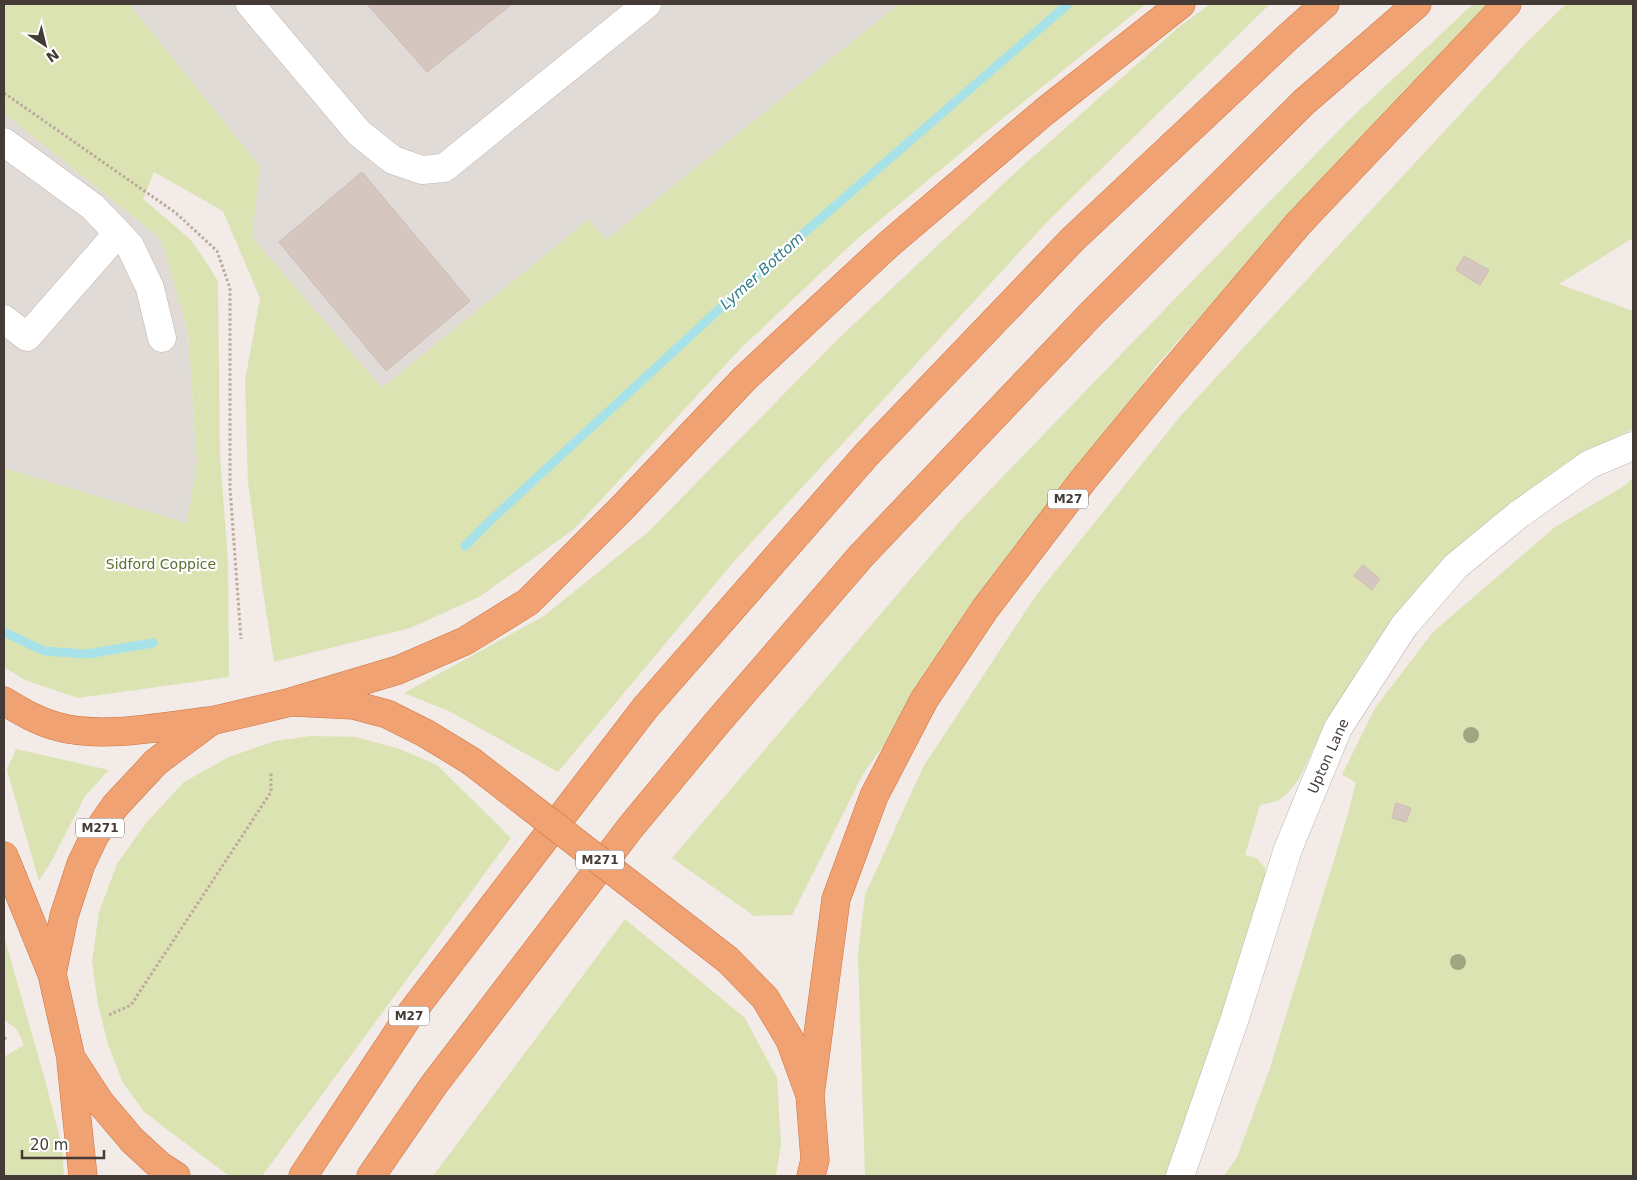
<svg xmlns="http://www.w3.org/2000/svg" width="1637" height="1180" font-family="'DejaVu Sans',sans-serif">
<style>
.industrial{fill:#e1dbd8}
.green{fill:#dbe3b3}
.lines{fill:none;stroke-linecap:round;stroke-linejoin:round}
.stream{stroke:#a8e2e9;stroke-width:9}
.building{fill:#d5c7c0;stroke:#ccbab1}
.minor-casing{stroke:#bfb4ad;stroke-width:29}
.highway-casing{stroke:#cf7343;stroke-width:29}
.path{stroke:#bda89d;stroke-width:3;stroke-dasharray:2.5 2.5;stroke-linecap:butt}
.minor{stroke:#fff;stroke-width:28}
.highway{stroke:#f1a272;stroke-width:28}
.highway-bridge-casing{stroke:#cf7343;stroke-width:29;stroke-linecap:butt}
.highway-bridge{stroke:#f1a272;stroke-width:28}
.tree{fill:#9fa782}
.labels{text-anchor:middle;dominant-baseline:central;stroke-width:4.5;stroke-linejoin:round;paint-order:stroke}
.shield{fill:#fff;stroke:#7c7672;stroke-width:1}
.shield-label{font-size:12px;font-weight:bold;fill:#443b36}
.park-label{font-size:14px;fill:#5b702f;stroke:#fff}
.street-label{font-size:14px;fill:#443b36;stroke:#fff}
.water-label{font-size:15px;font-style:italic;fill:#317d88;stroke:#fff}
</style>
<rect width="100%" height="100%" fill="#f2ebe7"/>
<path class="industrial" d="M129 4H899L606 240 588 220 382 388 252 237 260 166Z
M4 113 161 239 188 332 197 463 187 523 4 468Z"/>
<path class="green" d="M4 4H129L260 166 252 237 382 388 589 219 606 240 899 4H1146L1003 118 857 239 741 348 574 529 479 597 410 628 274 662 263 591 248 483 245 381 260 298 223 211 154 172 143 199 191 240 210 268 218 282 220 456 228 561 229 677 78 698 25 680 4 667V468L187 523 197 463 188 332 161 239 4 113Z
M1211 4H1270L1050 219 736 559 558 772 451 712 404 693 544 616 648 532 838 339 1017 171 1181 25Z
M1473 4H1488L1294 211 1155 367 863 774 792 915 754 916 672 858 961 520 1130 345 1349 120Z
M1566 4H1633V238L1559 284 1633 311V429L1591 449 1566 463 1506 508 1405 609 1365 658 1315 745 1299 779 1287 794 1277 801 1260 805 1245 855 1256 858 1265 867V876L1187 1128 1165 1176H865L858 954 865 895 923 767 1037 594 1183 413 1528 41Z
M1633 478V1176H1224L1237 1157 1269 1071 1348 814 1356 782 1342 775 1375 708 1433 632 1555 527 1624 486Z
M311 736 356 737 400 749 437 765 511 838 262 1176H229L144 1112 122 1081 108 1044 98 1005 92 961 99 912 117 864 147 822 184 782 229 757 275 741Z
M16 749 109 770 85 796 51 862 39 881 7 770Z
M625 919 745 1018 777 1078 781 1144 776 1176H433Z
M4 936 45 1080 62 1146 64 1176H4V1057L24 1045 17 1029 4 1020Z"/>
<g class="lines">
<path class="stream" d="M465 546 492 519 767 265 1068 4
M4 632 44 651 87 654 153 643"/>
</g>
<path class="building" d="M367 4H512L427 72Z
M362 172 470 301 386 371 279 242Z
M1464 256 1489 270 1480 285 1456 270Z
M1363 565 1380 579 1372 590 1354 576Z
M1396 803 1411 808 1406 822 1392 818Z"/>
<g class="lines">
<defs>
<path id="minor" d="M250 4 359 133 393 160 422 170 444 168 647 4
M4 142 93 207 130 246 150 288 162 338
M4 319 27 337 118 233
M1180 1176 1235 1018 1288 849 1338 728 1404 626 1456 566 1518 515 1590 464 1633 446"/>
<path id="highway" d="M4 701C22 712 39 722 59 727 102 739 165 726 209 721
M291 702 398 670 465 641 528 602 623 507 745 378 889 244 1044 112 1181 4
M4 856 52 974
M728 960 765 998 790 1040 810 1095 815 1160 811 1176
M71 1062 83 1176
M810 1095 836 899 874 796 924 700 985 609 1084 479 1164 382 1299 223 1507 4
M176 1176 159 1165 132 1140 99 1101 71 1058 52 974 64 916 81 864 95 835 115 806 156 762 211 721 291 702 353 705 387 714 425 733 471 761
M303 1176 408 1017 645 708 867 454 1073 239 1288 37 1325 4
M371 1176 433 1086 630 828 716 724 861 556 1092 313 1304 102 1417 4"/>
</defs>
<use href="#minor" class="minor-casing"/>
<use href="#highway" class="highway-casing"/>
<path class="path" d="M4 93 176 213 217 251 230 288V488L241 639
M109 1015 131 1005 271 792V773
M4 1038 8 1039"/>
<use href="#minor" class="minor"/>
<use href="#highway" class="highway"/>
<defs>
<path id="highway-bridge" d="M471 761 728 960"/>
</defs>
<use href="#highway-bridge" class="highway-bridge-casing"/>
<use href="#highway-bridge" class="highway-bridge"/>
</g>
<g class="tree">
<circle cx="1471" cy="735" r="8"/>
<circle cx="1458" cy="962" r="8"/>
</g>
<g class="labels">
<g class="shield">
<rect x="1048" y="489.5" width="40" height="19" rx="4"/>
<rect x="76" y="818.5" width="48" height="19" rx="4"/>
<rect x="576" y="850.5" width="48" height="19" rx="4"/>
<rect x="389" y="1006.5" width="40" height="19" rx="4"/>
</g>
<g class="shield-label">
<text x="1068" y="499">M27</text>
<text x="100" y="828">M271</text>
<text x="600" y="860">M271</text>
<text x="409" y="1016">M27</text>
</g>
<g class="park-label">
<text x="161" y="564">Sidford Coppice</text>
</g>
<g class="street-label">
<text transform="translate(1328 756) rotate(-66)">Upton Lane</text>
</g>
<g class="water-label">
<text transform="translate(762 271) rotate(-42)">Lymer Bottom</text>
</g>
</g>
<rect width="1637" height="1180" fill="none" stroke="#443b36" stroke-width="10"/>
<g transform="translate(45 45) rotate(145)" stroke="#ffffff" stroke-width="4" paint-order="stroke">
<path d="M0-4L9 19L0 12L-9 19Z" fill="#443b36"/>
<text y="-8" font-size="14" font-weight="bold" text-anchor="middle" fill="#443b36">N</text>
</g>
<path d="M22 1150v8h82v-8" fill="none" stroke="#443b36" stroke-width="2.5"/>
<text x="30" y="1150" font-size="15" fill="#443b36" stroke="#ffffff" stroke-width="4" paint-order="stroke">20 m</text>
</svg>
